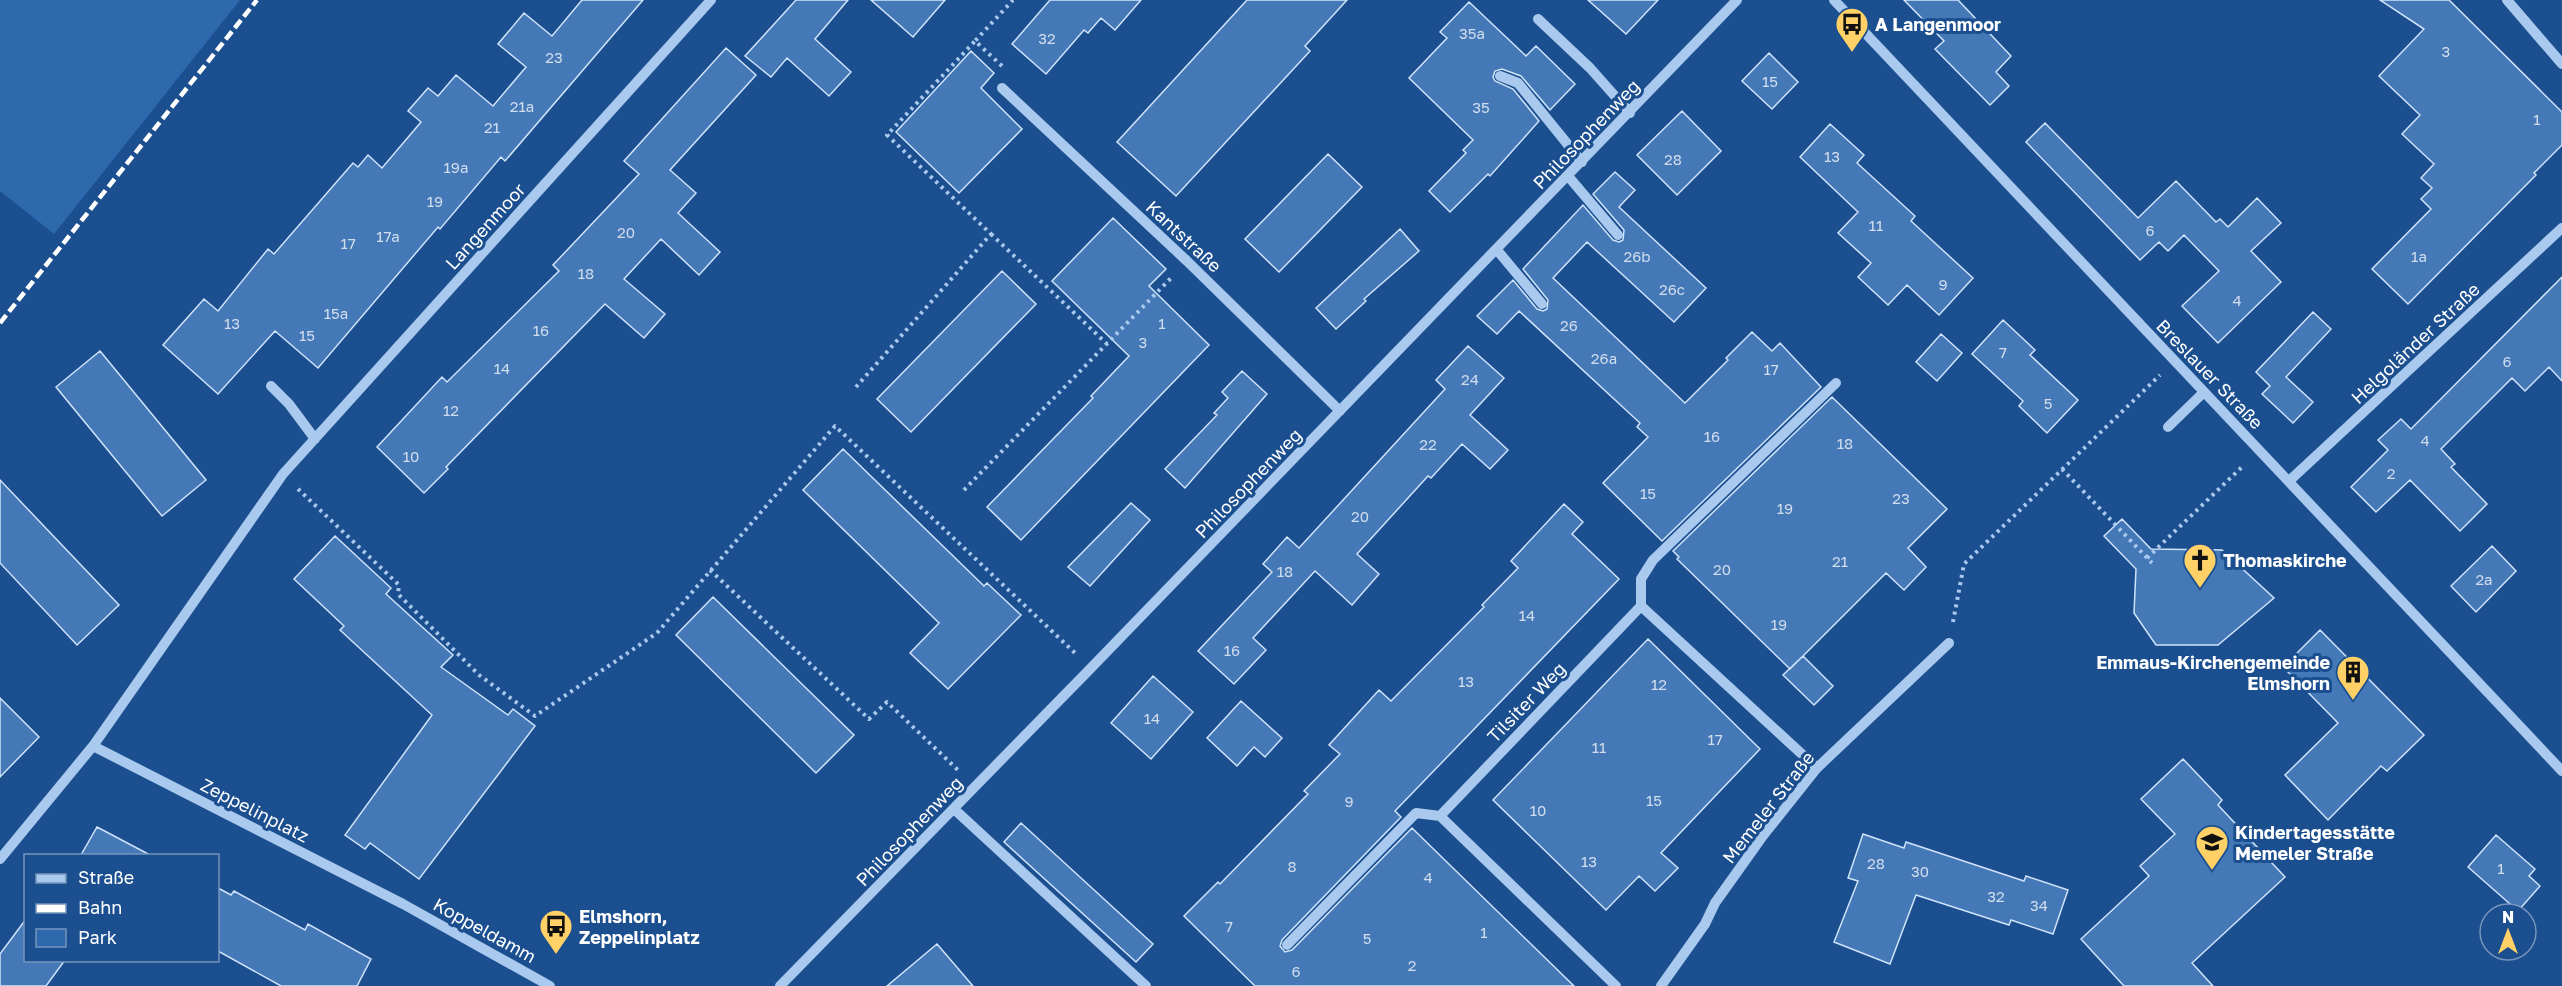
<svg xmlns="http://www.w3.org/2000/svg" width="2562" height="986" font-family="'Golos Text',sans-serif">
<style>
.green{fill:#2e69ad}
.building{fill:#4478b7;stroke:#cfe3fa;stroke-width:1.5}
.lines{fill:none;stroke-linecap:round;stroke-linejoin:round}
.path{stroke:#a9c9ee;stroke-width:4;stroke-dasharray:3 4.5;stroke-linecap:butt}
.minor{stroke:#a9c9ee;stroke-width:10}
.rail{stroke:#fff;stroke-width:4.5;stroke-dasharray:10 4.5;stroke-linecap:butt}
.labels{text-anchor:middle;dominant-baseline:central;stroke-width:6;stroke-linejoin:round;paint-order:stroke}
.number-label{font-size:15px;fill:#d0dded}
.poi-label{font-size:18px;font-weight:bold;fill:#fff;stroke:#1b4f8f;text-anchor:start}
.street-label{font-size:18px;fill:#fff;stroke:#1b4f8f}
</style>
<rect width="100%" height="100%" fill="#1b4f8f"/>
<path class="green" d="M0 0H240L54 234 0 191Z"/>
<path class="building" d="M582 0H643L505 161 501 157 440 229 438 227 318 368 275 331 218 394 163 345 204 299 218 311 268 249 274 254 353 163 358 167 368 155 382 168 421 122 408 111 428 88 438 96 456 75 493 106 526 67 498 44 524 13 552 36Z
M796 0H848L815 39 851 72 829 96 787 58 771 77 745 56Z
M871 0H945L913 37Z
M1050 0H1141L1115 30 1101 18 1088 33 1084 30 1046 74 1012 44Z
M1247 0H1347L1305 46 1310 51 1176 196 1117 142Z
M1588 0H1658L1626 34Z
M1904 0H1958L2011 56 1996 72 2009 86 1990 105 1935 49 1944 41Z
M2380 0H2449L2562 112V145L2534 173 2536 175 2408 304 2372 269 2431 209 2421 199 2432 188 2421 178 2434 164 2402 134 2420 115 2379 76 2424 29Z
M1469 2 1526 56 1536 46 1575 84 1550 110 1521 76 1502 69 1495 71 1493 77 1495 81 1513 89 1539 121 1490 176 1488 174 1450 212 1429 191 1466 153 1463 150 1473 140 1409 78 1447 38 1440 32Z
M726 48 756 75 670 170 696 193 678 213 720 252 699 275 661 239 624 279 665 314 644 338 605 304 446 467 448 469 424 493 377 447 442 377 447 382 559 271 553 265 639 174 624 161Z
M971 51 994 73 981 88 1022 129 959 193 896 132Z
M1769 53 1798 82 1772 109 1742 81Z
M1682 111 1721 151 1677 195 1637 155Z
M2045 123 2138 218 2176 181 2216 222 2220 219 2228 227 2257 198 2281 223 2251 251 2281 282 2218 343 2182 306 2219 271 2184 235 2168 251 2159 242 2140 260 2026 142Z
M1830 124 1864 155 1857 163 1915 216 1911 221 1973 278 1939 315 1907 285 1888 305 1858 277 1871 263 1838 233 1858 212 1800 157Z
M1328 154 1362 187 1279 272 1245 239Z
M1615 172 1635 190 1619 207 1706 288 1674 322 1587 242 1553 278 1685 403 1728 360 1726 358 1752 332 1772 351 1780 343 1821 387 1662 541 1603 483 1648 437 1637 427 1640 423 1519 311 1497 334 1477 316 1513 280 1537 309 1543 311 1547 309 1548 300 1523 269 1583 205 1613 240 1619 242 1623 240 1624 230 1593 194Z
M1113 218 1166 269 1149 286 1209 345 1021 540 987 507 1093 398 1091 396 1129 356 1052 281Z
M1400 229 1419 251 1364 299 1366 301 1336 329 1316 308Z
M1002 271 1036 304 911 432 877 399Z
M2562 277V381L2549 367 2525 391 2512 378 2441 449 2455 464 2451 467 2487 504 2460 531 2410 480 2376 512 2351 487 2388 450 2378 440 2401 419 2411 429Z
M2313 312 2331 329 2286 377 2313 402 2293 423 2262 394 2270 386 2256 372Z
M2003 320 2035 350 2030 355 2078 400 2047 433 2019 406 2023 401 1972 354Z
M1941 334 1962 353 1937 381 1916 362Z
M1468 346 1504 378 1470 415 1508 450 1490 469 1462 444 1431 478 1428 476 1357 554 1379 574 1352 605 1315 571 1253 638 1266 650 1234 684 1198 651 1272 572 1263 564 1287 537 1299 548 1445 389 1436 380Z
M100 351 206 480 162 516 56 387Z
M1242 371 1267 394 1185 488 1165 469 1217 415 1214 413 1228 398 1222 392Z
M1832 397 1947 509 1908 548 1926 567 1904 590 1886 573 1790 669 1677 559 1679 557 1673 551Z
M843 449 984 586 987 583 1021 615 948 689 910 653 939 623 803 490Z
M0 480 119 605 77 645 0 563Z
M1131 503 1150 520 1090 586 1068 567Z
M1564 504 1583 522 1572 534 1619 579 1395 811 1401 817 1282 940 1280 946 1285 952 1292 950 1412 828 1574 986H1255L1184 916 1218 882 1220 884 1308 794 1304 791 1340 754 1329 745 1379 690 1391 701 1484 607 1482 605 1518 568 1511 561Z
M2122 519 2151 549 2222 550 2274 598 2218 645H2156L2134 613 2136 569 2104 536Z
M335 536 391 588 386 594 453 655 441 667 508 715 513 709 535 726 419 879 370 843 365 849 345 835 432 715 340 630 344 626 294 579Z
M2492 546 2516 571 2476 612 2451 586Z
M713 597 854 735 816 773 676 635Z
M2320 630 2424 735 2387 771 2381 766 2328 820 2285 775 2338 723 2283 667Z
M1648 639 1760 749 1661 853 1678 868 1655 891 1639 876 1606 910 1493 800Z
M1803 656 1833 686 1814 705 1783 675Z
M1153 676 1193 712 1151 759 1111 723Z
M0 698 39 737 0 777Z
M1241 701 1282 738 1265 757 1254 747 1237 766 1207 738Z
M2183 759 2222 800 2218 805 2285 877 2192 963 2213 986H2124L2081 939 2149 876 2140 866 2175 834 2141 799Z
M1021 823 1153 944 1136 962 1004 842Z
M97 827 150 855H81Z
M1863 834 1904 848 1906 842 2024 881 2026 876 2068 890 2053 934 2011 920 2009 925 1916 895 1890 964 1834 942 1858 881 1848 878Z
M2496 835 2535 869 2529 876 2540 886 2518 911 2468 867Z
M218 888 231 895 234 891 305 930 308 924 371 959 357 986H281L218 951Z
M26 919V960H65L46 986H0V954Z
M937 944 973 986H887Z"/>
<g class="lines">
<path class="path" d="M1002 66 975 41 1013 0
M991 234 1107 344
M856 387 991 234 887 135 975 41
M2062 469 2152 563
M298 489 399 585 398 594 479 675 535 716 657 633 835 426 1075 653
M964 490 1173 276
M2147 558 2244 465
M710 570 869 719 887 702 960 772
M1953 622 1964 564 2160 375"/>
<path class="minor" d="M1834 0 2562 771
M2507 0 2562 64
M1538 19 1590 68 1630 113
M1500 76 1518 83 1582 162
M1002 88 1187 261 1340 411
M1568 176 1618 235
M1497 250 1542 304
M271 386 289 404 315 439
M2168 427 2204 392
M2289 481 2562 228
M1641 606V579L1653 560 1836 383
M93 746 403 904 550 986
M954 809 1146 986
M0 859 93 746 283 474 711 0
M1287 945 1416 813 1440 816
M780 986 1091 668 1737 0
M1616 986 1440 816 1641 606 1817 768
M1661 986 1705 924 1715 903 1762 837 1817 768 1949 643"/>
<path class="rail" d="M0 323 257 0"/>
</g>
<defs>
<symbol id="bus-pin" viewBox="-11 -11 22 30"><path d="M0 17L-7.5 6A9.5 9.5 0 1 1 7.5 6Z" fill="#ffd166" stroke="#1b4f8f"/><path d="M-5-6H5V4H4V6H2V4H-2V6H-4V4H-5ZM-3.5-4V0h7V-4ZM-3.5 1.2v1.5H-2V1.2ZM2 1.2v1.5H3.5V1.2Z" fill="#111"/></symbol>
<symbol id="church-pin" viewBox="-11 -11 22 30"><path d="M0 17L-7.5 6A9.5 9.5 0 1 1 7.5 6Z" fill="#ffd166" stroke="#1b4f8f"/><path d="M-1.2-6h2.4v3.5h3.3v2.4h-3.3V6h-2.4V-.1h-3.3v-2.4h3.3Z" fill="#111"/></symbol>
<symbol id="building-pin" viewBox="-11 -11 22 30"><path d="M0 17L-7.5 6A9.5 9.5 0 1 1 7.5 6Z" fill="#ffd166" stroke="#1b4f8f"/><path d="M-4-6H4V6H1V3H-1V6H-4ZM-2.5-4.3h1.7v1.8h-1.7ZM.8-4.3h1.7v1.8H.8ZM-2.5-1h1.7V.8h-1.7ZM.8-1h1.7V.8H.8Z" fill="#111"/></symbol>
<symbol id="school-pin" viewBox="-11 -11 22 30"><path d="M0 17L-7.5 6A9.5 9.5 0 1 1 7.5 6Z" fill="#ffd166" stroke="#1b4f8f"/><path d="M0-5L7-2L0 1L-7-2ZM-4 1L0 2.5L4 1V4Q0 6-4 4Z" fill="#111"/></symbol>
</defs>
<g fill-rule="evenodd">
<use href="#bus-pin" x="1833" y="5" width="38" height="52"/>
<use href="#church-pin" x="2181" y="541" width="38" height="52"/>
<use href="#building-pin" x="2334" y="653" width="38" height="52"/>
<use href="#school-pin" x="2193" y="823" width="38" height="52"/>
<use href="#bus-pin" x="537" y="907" width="38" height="52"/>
</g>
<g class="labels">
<g class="number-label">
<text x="1472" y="33">35a</text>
<text x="1047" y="38">32</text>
<text x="2446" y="51">3</text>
<text x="554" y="57">23</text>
<text x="1770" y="81">15</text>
<text x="522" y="106">21a</text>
<text x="1481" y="107">35</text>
<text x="2537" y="119">1</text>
<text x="492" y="127">21</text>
<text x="1832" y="156">13</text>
<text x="1673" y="159">28</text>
<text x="456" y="167">19a</text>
<text x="435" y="201">19</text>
<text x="1876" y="225">11</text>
<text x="2150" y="230">6</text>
<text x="626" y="232">20</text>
<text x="388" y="236">17a</text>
<text x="348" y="243">17</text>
<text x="1637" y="256">26b</text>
<text x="2419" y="256">1a</text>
<text x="586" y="273">18</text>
<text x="1943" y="284">9</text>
<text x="1672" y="289">26c</text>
<text x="2237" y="300">4</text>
<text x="336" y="313">15a</text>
<text x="232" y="323">13</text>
<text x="1162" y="323">1</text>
<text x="1569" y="325">26</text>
<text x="541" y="330">16</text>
<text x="307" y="335">15</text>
<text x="1143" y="342">3</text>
<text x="2003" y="352">7</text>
<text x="1604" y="358">26a</text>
<text x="2507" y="361">6</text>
<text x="502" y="368">14</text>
<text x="1771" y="369">17</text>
<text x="1470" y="379">24</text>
<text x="2048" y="403">5</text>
<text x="451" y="410">12</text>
<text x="1712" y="436">16</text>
<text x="2425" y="440">4</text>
<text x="1845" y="443">18</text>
<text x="1428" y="444">22</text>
<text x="411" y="456">10</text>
<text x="2391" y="473">2</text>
<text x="1648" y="493">15</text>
<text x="1901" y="498">23</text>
<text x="1785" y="508">19</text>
<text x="1360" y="516">20</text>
<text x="1840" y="561">21</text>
<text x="1722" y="569">20</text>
<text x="1285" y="571">18</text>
<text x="2484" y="579">2a</text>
<text x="1527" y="615">14</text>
<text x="1779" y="624">19</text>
<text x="1232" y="650">16</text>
<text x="1466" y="681">13</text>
<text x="1659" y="684">12</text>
<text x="1152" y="718">14</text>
<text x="1715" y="739">17</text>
<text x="1599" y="747">11</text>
<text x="1654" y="800">15</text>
<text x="1349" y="801">9</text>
<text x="1538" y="810">10</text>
<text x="1589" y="861">13</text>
<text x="1876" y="863">28</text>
<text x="1292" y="866">8</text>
<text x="2501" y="868">1</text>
<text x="1920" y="871">30</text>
<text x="1428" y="877">4</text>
<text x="1996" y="896">32</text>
<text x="2039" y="905">34</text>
<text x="1229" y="926">7</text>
<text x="1484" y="932">1</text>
<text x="1367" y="938">5</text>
<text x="1412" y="965">2</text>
<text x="1296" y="971">6</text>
</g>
<g class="poi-label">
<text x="1875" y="24">A Langenmoor</text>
<text x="2223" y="560">Thomaskirche</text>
<text x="2330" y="662" text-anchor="end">Emmaus-Kirchengemeinde<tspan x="2330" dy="21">Elmshorn</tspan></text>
<text x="2235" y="832">Kindertagesstätte<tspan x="2235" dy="21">Memeler Straße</tspan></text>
<text x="579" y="916">Elmshorn,<tspan x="579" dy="21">Zeppelinplatz</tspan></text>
</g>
<g class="street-label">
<text transform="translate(1586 134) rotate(-46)">Philosophenweg</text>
<text transform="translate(485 226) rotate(-48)">Langenmoor</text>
<text transform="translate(1184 236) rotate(43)">Kantstraße</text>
<text transform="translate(2415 343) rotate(-43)">Helgoländer Straße</text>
<text transform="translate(2210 374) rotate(46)">Breslauer Straße</text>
<text transform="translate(1248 483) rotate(-46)">Philosophenweg</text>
<text transform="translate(1526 702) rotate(-46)">Tilsiter Weg</text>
<text transform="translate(1768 807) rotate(-52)">Memeler Straße</text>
<text transform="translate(255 810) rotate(27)">Zeppelinplatz</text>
<text transform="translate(909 831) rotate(-46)">Philosophenweg</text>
<text transform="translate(485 930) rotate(29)">Koppeldamm</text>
</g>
</g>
<rect x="24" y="854" width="195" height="108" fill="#1b4f8f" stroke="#7695bc" stroke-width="1.5"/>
<rect x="36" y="874" width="30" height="9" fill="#a9c9ee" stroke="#7695bc" stroke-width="1.5"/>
<text x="78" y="884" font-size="18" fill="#ffffff">Straße</text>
<rect x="36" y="904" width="30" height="9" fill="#ffffff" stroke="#7695bc" stroke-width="1.5"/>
<text x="78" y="914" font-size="18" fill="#ffffff">Bahn</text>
<rect x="36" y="929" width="30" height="18" fill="#2e69ad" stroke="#7695bc" stroke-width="1.5"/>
<text x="78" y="944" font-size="18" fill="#ffffff">Park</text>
<g transform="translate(2508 932)"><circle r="28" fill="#1b4f8f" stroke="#7695bc" stroke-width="1.5"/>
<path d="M0-4.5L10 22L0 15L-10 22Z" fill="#ffd166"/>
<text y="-9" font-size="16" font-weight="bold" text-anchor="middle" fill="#ffffff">N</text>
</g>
</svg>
